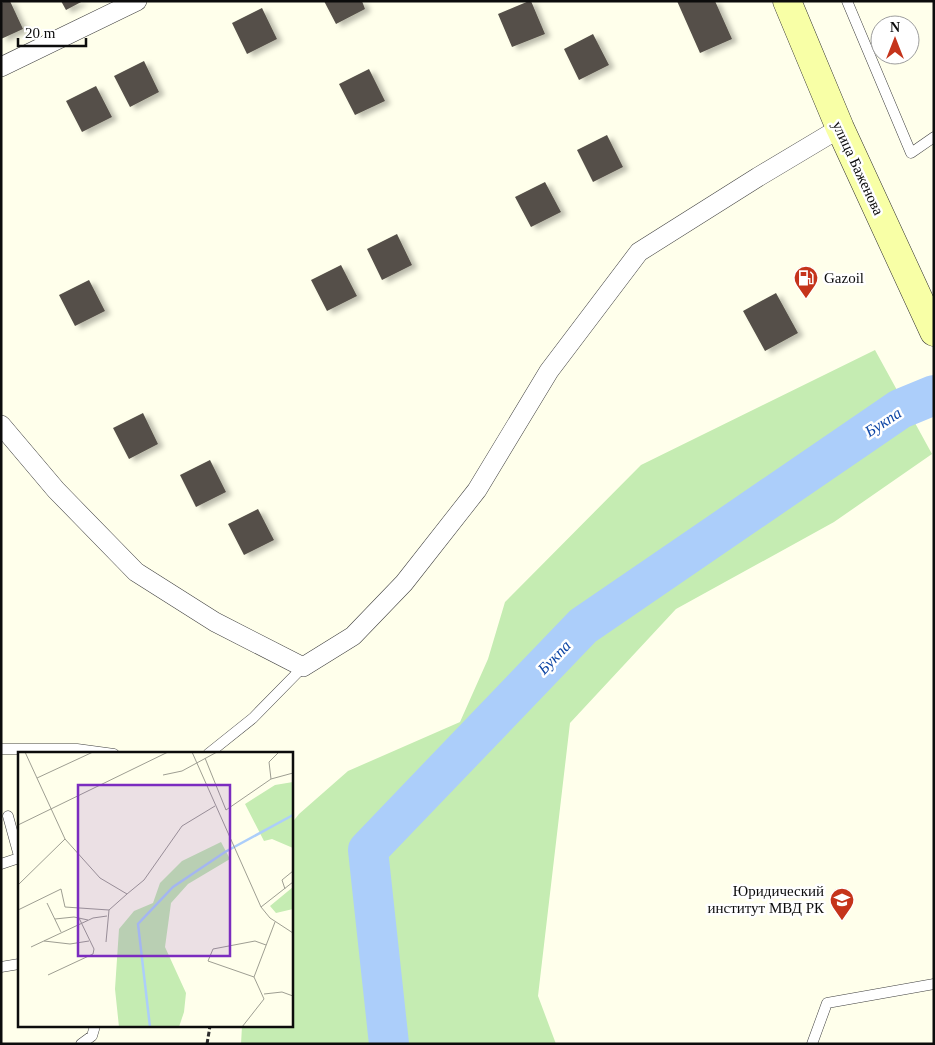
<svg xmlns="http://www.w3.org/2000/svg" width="935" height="1045" font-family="'Times New Roman',serif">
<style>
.green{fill:#c5ecb2}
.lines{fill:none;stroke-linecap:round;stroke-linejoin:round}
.river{stroke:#accefa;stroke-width:40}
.building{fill:#555048;filter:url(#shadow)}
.lane-casing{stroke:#3f3f3f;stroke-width:11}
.street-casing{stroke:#3f3f3f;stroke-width:20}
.secondary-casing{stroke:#2e2e2e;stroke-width:29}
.path{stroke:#2e2e2e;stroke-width:3;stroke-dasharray:5 2.5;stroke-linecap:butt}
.lane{stroke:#fff;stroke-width:10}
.street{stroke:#fff;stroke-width:19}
.secondary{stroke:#f8ffa6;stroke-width:28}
.labels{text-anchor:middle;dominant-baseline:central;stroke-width:5;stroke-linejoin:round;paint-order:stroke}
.street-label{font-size:15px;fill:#0c0c0c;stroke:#fff}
.poi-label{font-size:15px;fill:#0c0c0c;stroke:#fff;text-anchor:start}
.water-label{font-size:16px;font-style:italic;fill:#0e46a5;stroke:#fff}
.inset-river{fill:none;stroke:#accefa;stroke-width:2.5}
.inset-road{fill:none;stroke:#9e9e92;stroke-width:1}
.view{fill:#7b2cbf;fill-opacity:0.15;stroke:#7b2cbf;stroke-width:2.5}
.inset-edge{fill:none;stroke:#0c0c0c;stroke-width:2.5}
</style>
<defs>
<filter id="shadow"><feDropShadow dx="5.5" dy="3" stdDeviation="2.5" flood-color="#0004"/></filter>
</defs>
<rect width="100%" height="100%" fill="#ffffeb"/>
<path class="green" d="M875 350 932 454 834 522 676 609 570 723 538 996 556 1044H241L242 1026H291V824L299 814 348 771 460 722 488 659 505 602 641 465Z"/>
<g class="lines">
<path class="river" d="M389 1044 368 850 583 626 900 409 934 395"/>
</g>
<path class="building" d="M5 1H10L23 29 1 39V3Z
M61 1H83L66 10Z
M324 1H362L365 9 336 24Z
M529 1H531L545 34 512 47 498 14Z
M677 1H715L732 39 700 53Z
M262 8 277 39 247 54 232 23Z
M593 34 609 65 579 80 564 49Z
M144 61 159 92 130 107 114 76Z
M369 69 385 101 355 115 339 84Z
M96 86 112 117 82 132 66 101Z
M607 135 623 167 593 182 577 150Z
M545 182 561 212 531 227 515 197Z
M397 234 412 265 382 280 367 249Z
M341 265 357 296 327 311 311 280Z
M89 280 105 311 75 326 59 295Z
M776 293 798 333 765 351 743 311Z
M143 413 158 444 129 459 113 428Z
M210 460 226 492 196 507 180 475Z
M258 509 274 540 244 555 228 524Z"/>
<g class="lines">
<defs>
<path id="lane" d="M847 1 911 153 934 137
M1 749H77L114 754
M208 754 253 718 303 667
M8 816 19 856
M1 864 19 858
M1 967 19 964
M81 1044 92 1036 95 1026
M812 1044 827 1003 934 984"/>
<path id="street" d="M1 67 137 1
M1 425 56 490 136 572 215 622 303 667 353 636 404 583 477 490 549 371 639 252 758 177 840 128"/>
<path id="secondary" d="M787 1 840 128 934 332"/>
</defs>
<use href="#lane" class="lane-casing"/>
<use href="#street" class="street-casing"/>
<use href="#secondary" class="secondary-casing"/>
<path class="path" d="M207 1044 210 1026"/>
<use href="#lane" class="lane"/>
<use href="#street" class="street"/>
<use href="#secondary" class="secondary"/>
</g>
<defs>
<symbol id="fuel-pin" viewBox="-11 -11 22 30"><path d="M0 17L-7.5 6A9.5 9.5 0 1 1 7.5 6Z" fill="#c5341b" stroke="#fff"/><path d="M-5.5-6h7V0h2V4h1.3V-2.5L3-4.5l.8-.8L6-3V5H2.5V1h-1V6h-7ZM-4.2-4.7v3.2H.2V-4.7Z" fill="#fff"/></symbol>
<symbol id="university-pin" viewBox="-11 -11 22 30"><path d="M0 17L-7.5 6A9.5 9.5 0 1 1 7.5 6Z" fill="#c5341b" stroke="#fff"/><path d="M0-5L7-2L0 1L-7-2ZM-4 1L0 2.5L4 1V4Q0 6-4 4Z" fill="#fff"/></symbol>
</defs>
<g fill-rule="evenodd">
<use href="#fuel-pin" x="792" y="264" width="28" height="38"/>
<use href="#university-pin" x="828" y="886" width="28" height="38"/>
</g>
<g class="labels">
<g class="street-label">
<text transform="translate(858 168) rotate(65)">улица Баженова</text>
</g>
<g class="poi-label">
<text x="824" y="278">Gazoil</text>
<text x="824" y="891" text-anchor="end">Юридический<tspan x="824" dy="17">институт МВД РК</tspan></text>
</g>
<g class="water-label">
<text transform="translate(883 422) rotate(-33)">Букпа</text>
<text transform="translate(554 657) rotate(-46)">Букпа</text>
</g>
</g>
<g transform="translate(18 752)">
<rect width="275" height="275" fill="#ffffeb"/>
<path d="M275 30V96L254 87 246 89 227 52 257 33ZM203 90 212 107 170 132 153 151 147 195 168 241 166 260 161 275H101L97 237 101 177 116 159 135 151 142 131 164 109ZM275 135V157L258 161 252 154Z" fill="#c5ecb2"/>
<path class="inset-river" d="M132 275 120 172 155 135 207 100 275 63"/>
<path class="inset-road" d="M7 0 47 87 82 126 109 142 126 128 164 74 197 54M174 0 243 155 252 166 275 181M187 6 208 58 253 27 251 10 261 0M145 23 164 19 199 0M19 26 75 0M253 27 275 21M0 73 150 0M0 133 47 87M267 137 264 128 275 119M29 151 43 180M243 155 275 130M0 158 43 137 47 155 91 158M37 167 56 165 70 168M26 189 52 192 71 189M88 190 91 158 109 142M13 195 75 166 89 164M30 223 75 202 76 197 61 166M236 225 190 209 195 197 237 189 248 193M246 242 264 240 275 244M224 275 246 247 236 225 257 170"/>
<path class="view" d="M60 33H212V204H60Z"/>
<rect width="275" height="275" class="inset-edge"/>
</g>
<rect width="935" height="1045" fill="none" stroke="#0c0c0c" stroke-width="5"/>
<g transform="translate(895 40)"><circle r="24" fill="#ffffff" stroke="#9e9e9e"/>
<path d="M0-4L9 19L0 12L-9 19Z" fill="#c5341b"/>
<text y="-8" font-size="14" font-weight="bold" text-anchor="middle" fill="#0c0c0c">N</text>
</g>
<path d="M18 38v8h68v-8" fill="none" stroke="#0c0c0c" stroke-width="2.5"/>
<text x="25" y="38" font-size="15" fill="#0c0c0c" stroke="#ffffff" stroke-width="4" paint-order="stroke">20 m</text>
</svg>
